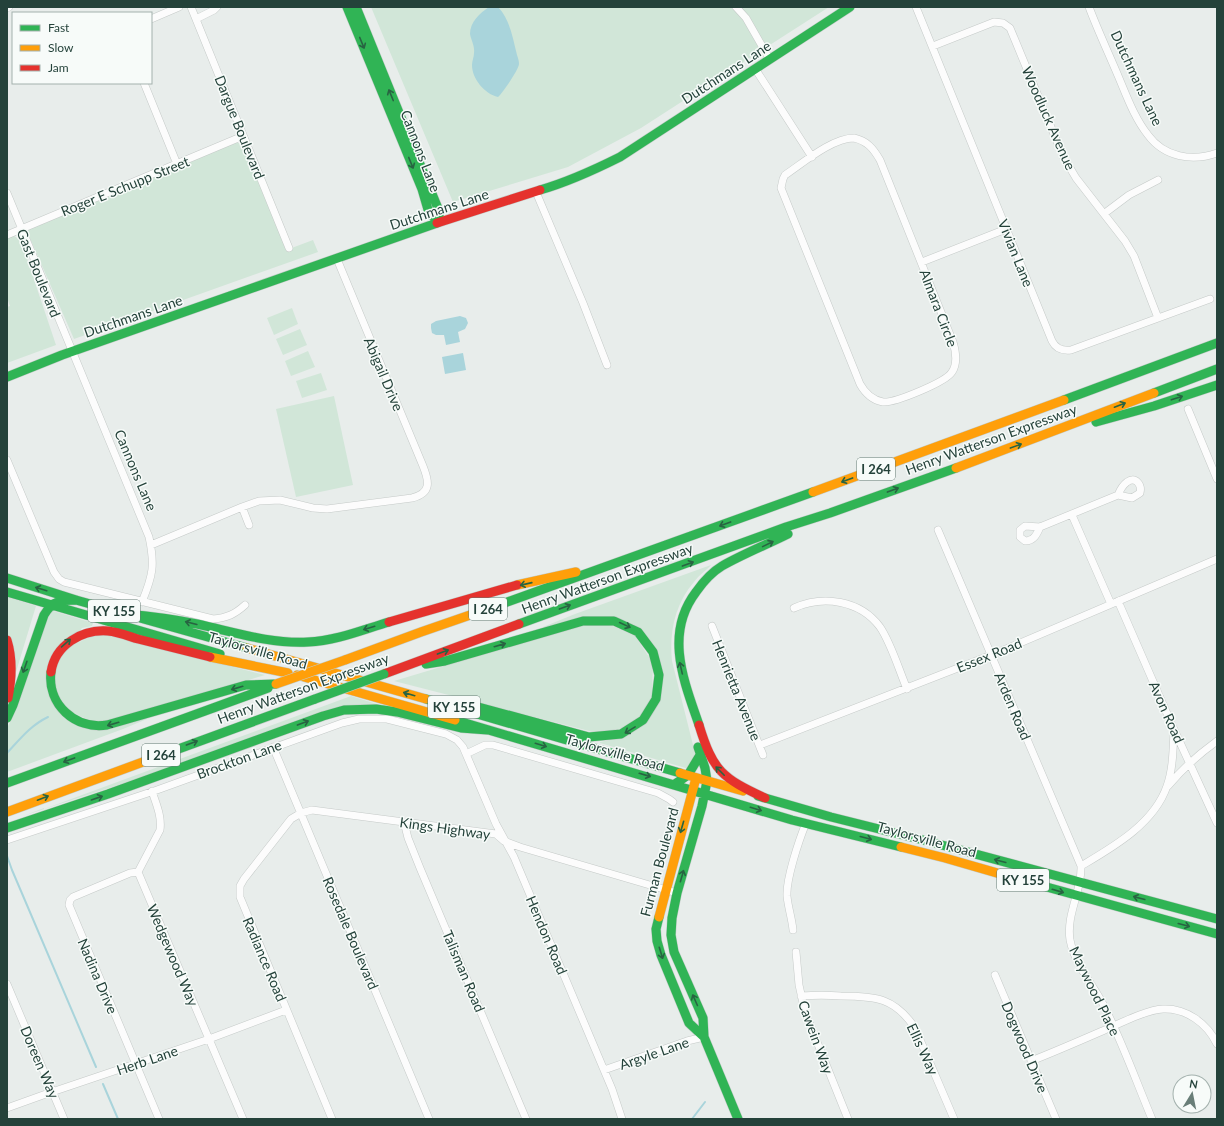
<svg xmlns="http://www.w3.org/2000/svg" width="1224" height="1126" font-family="Lato,sans-serif">
<style>
.green{fill:#d1e6d8}
.water{fill:#a9d4db}
.lines{fill:none;stroke-linecap:round;stroke-linejoin:round}
.stream{stroke:#a9d4db;stroke-width:2}
.street-casing{stroke:#c5cac8;stroke-width:8}
.fast-casing{stroke:#c3cbc8;stroke-width:10}
.slow-casing{stroke:#c3cbc8;stroke-width:10}
.jam-casing{stroke:#c3cbc8;stroke-width:10}
.street{stroke:#fcfcfc;stroke-width:7}
.fast{stroke:#30b455;stroke-width:9}
.slow{stroke:#ff9f0a;stroke-width:9}
.jam{stroke:#e5322d;stroke-width:9}
.fast-bridge-casing{stroke:#c3ccc9;stroke-width:10;stroke-linecap:butt}
.slow-bridge-casing{stroke:#c3ccc9;stroke-width:10;stroke-linecap:butt}
.fast-bridge{stroke:#30b455;stroke-width:9}
.slow-bridge{stroke:#ff9f0a;stroke-width:9}
.oneway{stroke:#286442}
.labels{text-anchor:middle;dominant-baseline:central;stroke-width:3;stroke-linejoin:round;paint-order:stroke}
.shield{fill:#f7fbf9;stroke:#637a73;stroke-width:1}
.shield-label{font-size:13px;font-weight:bold;fill:#24423a}
.street-label{font-size:14px;fill:#24423a;stroke:#f7fbf9}
</style>
<rect width="100%" height="100%" fill="#e8edeb"/>
<path class="green" d="M371 7H829L641 128 568 167 453 202Z
M236 142 247 146 289 249 313 240 318 252 74 339 25 227Z
M13 235 21 241 56 345 7 363V307L10 306 7 298V237Z
M292 308 298 324 274 335 267 318Z
M300 329 307 345 283 355 276 339Z
M308 351 315 367 291 376 285 361Z
M321 373 327 390 302 398 296 381Z
M334 396 353 485 296 497 276 409Z
M711 565C707 570 699 575 694 582 675 604 669 632 672 661L694 749 695 754 689 769 600 743V742L624 737 663 684 633 624 543 627 575 614Z
M7 597 36 606 16 672 11 643 7 632Z
M50 610 93 623 92 626 82 628 47 676 74 723 147 719 123 729 7 772V728L11 720Z
M606 623 635 636 653 663 652 696 641 716 629 726 601 734 394 681 574 627Z
M99 633 265 675 129 715 103 721H91L69 711 56 692 55 669 66 648Z
M351 696 380 705H373L161 771 23 816 44 808V809Z"/>
<path class="water" d="M489 7H498C510 19 513 39 517 55 518 58 519 61 519 64 519 69 502 94 498 97 485 94 472 79 472 65 472 61 474 57 474 53 475 46 471 40 470 34 470 22 480 13 489 7Z
M460 316 466 318 468 323 465 329 458 332 460 342 446 345 444 335H436L432 333 431 328V324L436 321Z
M463 353 466 370 445 374 442 357Z"/>
<g class="lines">
<path class="stream" d="M7 753C20 739 31 725 48 717
M7 856 12 870 96 1067
M103 1084 118 1119
M692 1119 705 1102"/>
<defs>
<path id="street" d="M191 7 289 248
M736 7 746 18 770 60
M916 7 1052 341C1056 349 1063 351 1071 350L1210 299
M1089 7C1098 31 1109 54 1119 78 1127 97 1135 119 1148 135 1164 157 1192 162 1217 153
M7 8 9 7
M151 19 179 7
M196 19 214 10 217 7
M933 46 994 22 1003 23 1010 28 1063 156 1076 178 1125 241 1134 256 1158 318
M756 70 812 157
M144 83 177 164
M854 138C867 141 873 148 880 160L953 342C956 352 958 363 952 372 946 382 895 403 883 402 872 400 865 393 860 384L781 188 783 179 785 175C803 163 832 138 854 138Z
M536 192 583 303 607 365
M7 193 149 537C155 565 153 575 142 602
M1105 213 1129 195 1158 180
M7 235 243 136
M922 262 1006 229
M1188 409 1217 479
M7 460 54 572 59 579 64 582 213 619C227 618 235 614 245 605
M242 507 249 525
M1072 515 1111 604
M1040 527C1037 534 1034 541 1025 541L1020 537V530L1025 526 1040 527 1118 495 1132 498 1140 493C1142 485 1136 476 1127 482 1123 485 1120 490 1118 495
M938 530 1081 866C1082 891 1066 914 1070 940 1075 965 1092 983 1103 1004 1122 1041 1136 1081 1152 1119
M151 545 242 507 259 501 280 500 313 508 327 509 412 498C432 493 429 481 423 466L337 259
M1118 601 1172 725 1217 823
M794 608C823 595 860 600 880 627 891 643 899 670 907 689
M712 626 763 755
M760 745 999 652 1217 559
M273 747 429 1119
M466 754 485 745H493L658 793 669 799 673 802
M1168 786C1183 768 1199 754 1217 741
M404 822 408 838 420 868 526 1119
M7 840 157 790 342 723 359 719H387L446 734 457 740 463 747 496 824 514 857 612 1089 622 1119
M1081 866C1113 847 1154 824 1167 786 1173 769 1173 750 1174 731
M138 872 130 873 73 897 70 900 69 905 159 1119
M138 872 243 1119
M138 872 160 830C162 816 156 804 152 791
M793 930C792 919 788 907 787 896 786 879 799 840 806 823
M796 952 799 985 805 1012 848 1119
M995 975 1056 1119
M7 984 64 1119
M801 996C815 995 828 995 841 996 876 996 895 998 915 1028L954 1119
M1031 1061C1054 1052 1077 1042 1100 1032 1117 1025 1145 1010 1163 1009 1186 1008 1207 1023 1217 1044
M604 1070 687 1041 704 1037
M7 1108 46 1094 209 1039 286 1010
M332 1119 240 897V886L244 879 291 819 301 813 312 810 496 834 504 841 520 847 677 893"/>
<path id="fast" d="M347 7 422 189 429 213 439 222
M356 7 439 211V222
M540 190C568 182 594 170 620 157L850 7
M7 377 62 355 437 223
M1154 393 1217 369
M1064 400 1217 343
M1096 422 1154 406 1217 385
M7 578 76 600 247 648
M7 592 220 654
M499 605 813 492
M124 614C149 616 173 619 197 624 234 632 270 644 308 642 336 641 362 630 389 622
M519 624 786 527 830 513 956 468
M426 664 445 661 583 621H614L638 632 653 652 659 675 656 699 643 720 621 734 589 737 460 702H437
M51 672C47 704 75 730 107 725L246 685 276 684
M426 699 680 773
M7 718 13 705 44 615C53 600 60 600 76 600
M455 720 792 820 901 847
M699 725C684 681 664 634 696 592 703 582 712 572 722 566 743 554 766 545 788 534
M698 747 705 768 707 781
M151 759 315 699
M707 781 702 806 677 893 672 918 671 935 674 952 703 1018 704 1037 738 1119
M7 783 268 688
M675 784 688 775 700 755
M758 796 831 817 927 841 1217 919
M7 828 108 794 323 716 344 710 376 709 397 712 461 728 488 730
M1025 881 1217 934
M659 917 656 929 657 941 661 955 689 1023 704 1037"/>
<path id="slow" d="M956 468 1154 393
M813 492 1064 400
M517 585 576 572
M247 648 426 699
M210 657 288 673
M345 660 421 632 499 605
M297 675 455 720
M680 773 743 791
M7 812 151 759
M901 847 945 858 1025 881
M659 917 696 778"/>
<path id="jam" d="M437 223 540 190
M389 622 517 585
M7 640C13 659 12 678 8 698
M51 672C55 645 82 629 108 631 118 632 128 636 138 639 162 645 186 651 210 657
M384 674 519 624
M699 725C713 771 722 778 765 798"/>
</defs>
<use href="#street" class="street-casing"/>
<use href="#fast" class="fast-casing"/>
<use href="#slow" class="slow-casing"/>
<use href="#jam" class="jam-casing"/>
<use href="#street" class="street"/>
<use href="#fast" class="fast"/>
<use href="#slow" class="slow"/>
<use href="#jam" class="jam"/>
<defs>
<path id="fast-bridge" d="M315 699 384 674"/>
<path id="slow-bridge" d="M276 684 345 660"/>
</defs>
<use href="#fast-bridge" class="fast-bridge-casing"/>
<use href="#slow-bridge" class="slow-bridge-casing"/>
<use href="#fast-bridge" class="fast-bridge"/>
<use href="#slow-bridge" class="slow-bridge"/>
</g>
<defs><path id="oneway-shaft" d="M-6 0H5M1.5-3L5.5 0L1.5 3" fill="none" stroke-width="1.6" stroke-linecap="round" stroke-linejoin="round"/></defs>
<g class="oneway">
<use href="#oneway-shaft" transform="translate(362 43) rotate(68)"/>
<use href="#oneway-shaft" transform="translate(391 95) rotate(-112)"/>
<use href="#oneway-shaft" transform="translate(411 163) rotate(68)"/>
<use href="#oneway-shaft" transform="translate(1177 398) rotate(-18)"/>
<use href="#oneway-shaft" transform="translate(1120 405) rotate(-21)"/>
<use href="#oneway-shaft" transform="translate(1016 446) rotate(-20)"/>
<use href="#oneway-shaft" transform="translate(847 480) rotate(160)"/>
<use href="#oneway-shaft" transform="translate(893 490) rotate(-20)"/>
<use href="#oneway-shaft" transform="translate(725 524) rotate(160)"/>
<use href="#oneway-shaft" transform="translate(768 544) rotate(-26)"/>
<use href="#oneway-shaft" transform="translate(688 564) rotate(-20)"/>
<use href="#oneway-shaft" transform="translate(526 584) rotate(167)"/>
<use href="#oneway-shaft" transform="translate(41 589) rotate(-163)"/>
<use href="#oneway-shaft" transform="translate(565 607) rotate(-20)"/>
<use href="#oneway-shaft" transform="translate(191 623) rotate(-166)"/>
<use href="#oneway-shaft" transform="translate(625 625) rotate(25)"/>
<use href="#oneway-shaft" transform="translate(369 628) rotate(163)"/>
<use href="#oneway-shaft" transform="translate(66 643) rotate(-42)"/>
<use href="#oneway-shaft" transform="translate(500 645) rotate(-16)"/>
<use href="#oneway-shaft" transform="translate(443 652) rotate(-20)"/>
<use href="#oneway-shaft" transform="translate(25 667) rotate(109)"/>
<use href="#oneway-shaft" transform="translate(681 668) rotate(-103)"/>
<use href="#oneway-shaft" transform="translate(237 688) rotate(164)"/>
<use href="#oneway-shaft" transform="translate(409 694) rotate(-164)"/>
<use href="#oneway-shaft" transform="translate(303 723) rotate(-20)"/>
<use href="#oneway-shaft" transform="translate(113 724) rotate(164)"/>
<use href="#oneway-shaft" transform="translate(630 730) rotate(149)"/>
<use href="#oneway-shaft" transform="translate(192 743) rotate(-20)"/>
<use href="#oneway-shaft" transform="translate(541 745) rotate(17)"/>
<use href="#oneway-shaft" transform="translate(69 760) rotate(160)"/>
<use href="#oneway-shaft" transform="translate(720 771) rotate(-135)"/>
<use href="#oneway-shaft" transform="translate(645 775) rotate(16)"/>
<use href="#oneway-shaft" transform="translate(43 798) rotate(-21)"/>
<use href="#oneway-shaft" transform="translate(97 798) rotate(-19)"/>
<use href="#oneway-shaft" transform="translate(756 809) rotate(17)"/>
<use href="#oneway-shaft" transform="translate(682 827) rotate(106)"/>
<use href="#oneway-shaft" transform="translate(866 838) rotate(15)"/>
<use href="#oneway-shaft" transform="translate(1000 861) rotate(-165)"/>
<use href="#oneway-shaft" transform="translate(682 876) rotate(-74)"/>
<use href="#oneway-shaft" transform="translate(1058 891) rotate(16)"/>
<use href="#oneway-shaft" transform="translate(1139 898) rotate(-165)"/>
<use href="#oneway-shaft" transform="translate(1184 925) rotate(15)"/>
<use href="#oneway-shaft" transform="translate(661 953) rotate(73)"/>
<use href="#oneway-shaft" transform="translate(695 1000) rotate(-114)"/>
</g>
<g class="labels">
<g class="shield">
<rect x="857" y="458" width="38" height="22" rx="3"/>
<rect x="469" y="598" width="38" height="22" rx="3"/>
<rect x="88" y="600" width="52" height="22" rx="3"/>
<rect x="428" y="696" width="52" height="22" rx="3"/>
<rect x="142" y="744" width="38" height="22" rx="3"/>
<rect x="997" y="869" width="52" height="22" rx="3"/>
</g>
<g class="shield-label">
<text x="876" y="469">I 264</text>
<text x="488" y="609">I 264</text>
<text x="114" y="611">KY 155</text>
<text x="454" y="707">KY 155</text>
<text x="161" y="755">I 264</text>
<text x="1023" y="880">KY 155</text>
</g>
<g class="street-label">
<text transform="translate(726 72) rotate(-33)">Dutchmans Lane</text>
<text transform="translate(1137 78) rotate(65)">Dutchmans Lane</text>
<text transform="translate(1049 118) rotate(66)">Woodluck Avenue</text>
<text transform="translate(240 127) rotate(68)">Dargue Boulevard</text>
<text transform="translate(421 151) rotate(69)">Cannons Lane</text>
<text transform="translate(125 186) rotate(-22)">Roger E Schupp Street</text>
<text transform="translate(439 209) rotate(-18)">Dutchmans Lane</text>
<text transform="translate(1016 253) rotate(68)">Vivian Lane</text>
<text transform="translate(39 273) rotate(68)">Gast Boulevard</text>
<text transform="translate(939 308) rotate(69)">Almara Circle</text>
<text transform="translate(133 316) rotate(-19)">Dutchmans Lane</text>
<text transform="translate(384 374) rotate(67)">Abigail Drive</text>
<text transform="translate(991 439) rotate(-20)">Henry Watterson Expressway</text>
<text transform="translate(136 470) rotate(67)">Cannons Lane</text>
<text transform="translate(607 578) rotate(-20)">Henry Watterson Expressway</text>
<text transform="translate(258 650) rotate(16)">Taylorsville Road</text>
<text transform="translate(989 655) rotate(-22)">Essex Road</text>
<text transform="translate(303 688) rotate(-20)">Henry Watterson Expressway</text>
<text transform="translate(737 690) rotate(68)">Henrietta Avenue</text>
<text transform="translate(1013 706) rotate(67)">Arden Road</text>
<text transform="translate(1167 712) rotate(66)">Avon Road</text>
<text transform="translate(615 752) rotate(16)">Taylorsville Road</text>
<text transform="translate(239 759) rotate(-20)">Brockton Lane</text>
<text transform="translate(445 828) rotate(8)">Kings Highway</text>
<text transform="translate(927 839) rotate(15)">Taylorsville Road</text>
<text transform="translate(659 862) rotate(-75)">Furman Boulevard</text>
<text transform="translate(351 933) rotate(67)">Rosedale Boulevard</text>
<text transform="translate(547 935) rotate(67)">Hendon Road</text>
<text transform="translate(173 955) rotate(67)">Wedgewood Way</text>
<text transform="translate(265 959) rotate(67)">Radiance Road</text>
<text transform="translate(464 971) rotate(67)">Talisman Road</text>
<text transform="translate(98 976) rotate(67)">Nadina Drive</text>
<text transform="translate(1095 991) rotate(64)">Maywood Place</text>
<text transform="translate(816 1037) rotate(70)">Cawein Way</text>
<text transform="translate(1025 1047) rotate(67)">Dogwood Drive</text>
<text transform="translate(923 1049) rotate(65)">Ellis Way</text>
<text transform="translate(654 1053) rotate(-19)">Argyle Lane</text>
<text transform="translate(147 1060) rotate(-19)">Herb Lane</text>
<text transform="translate(40 1062) rotate(67)">Doreen Way</text>
</g>
</g>
<rect width="1224" height="1126" fill="none" stroke="#24423a" stroke-width="16"/>
<rect x="12" y="12" width="140" height="72" fill="#f7fbf9" stroke="#a3b1ad"/>
<rect x="20" y="25" width="20" height="6" fill="#30b455" stroke="#a3b1ad"/>
<text x="48" y="32" font-size="12" fill="#24423a">Fast</text>
<rect x="20" y="45" width="20" height="6" fill="#ff9f0a" stroke="#a3b1ad"/>
<text x="48" y="52" font-size="12" fill="#24423a">Slow</text>
<rect x="20" y="65" width="20" height="6" fill="#e5322d" stroke="#a3b1ad"/>
<text x="48" y="72" font-size="12" fill="#24423a">Jam</text>
<g transform="translate(1192 1094) rotate(10)"><circle r="19" fill="#f7fbf9" stroke="#a3b1ad"/>
<path d="M0-3L7 15L0 10L-7 15Z" fill="#697e78"/>
<text y="-6" font-size="11" font-weight="bold" text-anchor="middle" fill="#24423a">N</text>
</g>
</svg>
